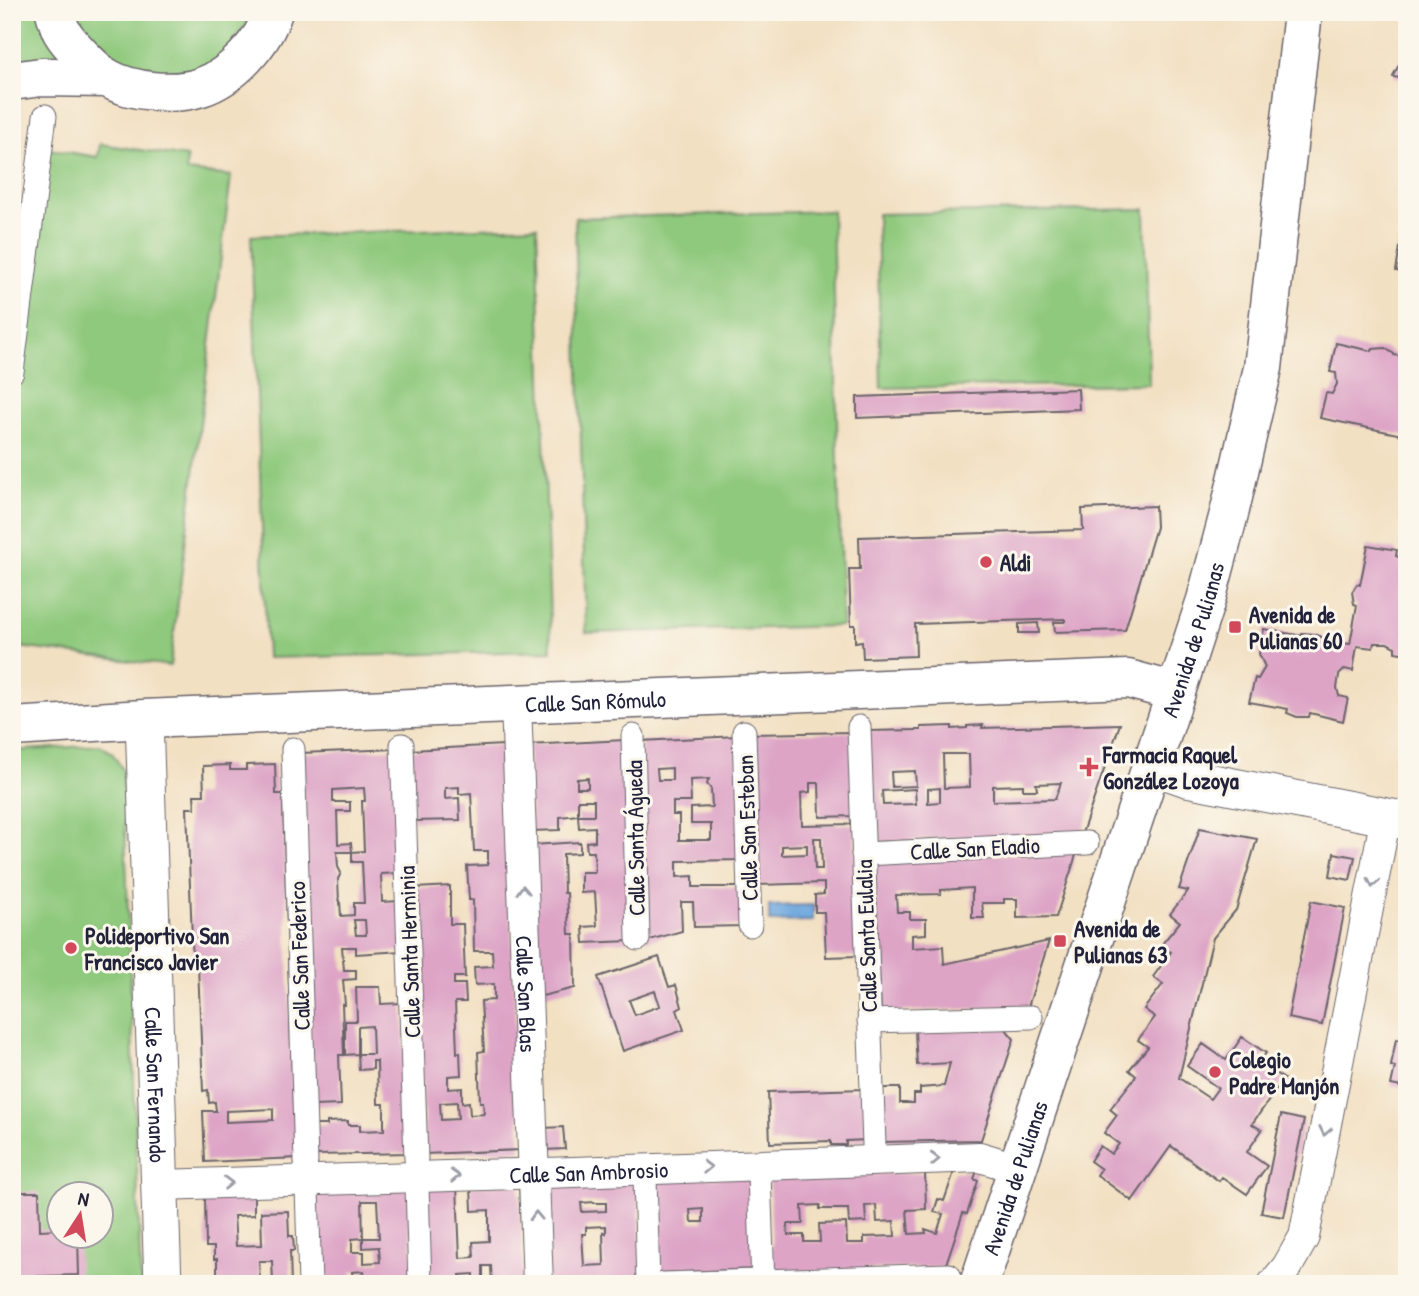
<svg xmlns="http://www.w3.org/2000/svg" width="1419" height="1296" font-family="'Patrick Hand',sans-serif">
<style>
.green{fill:#8fc97d;stroke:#58765c;stroke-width:2;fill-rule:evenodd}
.water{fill:#6fa8de;stroke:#48658c;stroke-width:2}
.building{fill:#dda4c6;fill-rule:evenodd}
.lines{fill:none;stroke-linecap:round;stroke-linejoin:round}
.pedestrian-casing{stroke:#6b646a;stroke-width:25}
.minor-casing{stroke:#6b646a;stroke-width:32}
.tertiary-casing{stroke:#6b646a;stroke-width:39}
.secondary-casing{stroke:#6b646a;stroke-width:41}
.primary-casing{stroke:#6b646a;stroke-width:41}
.pedestrian{stroke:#fff;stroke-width:23}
.minor{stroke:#fff;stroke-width:30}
.tertiary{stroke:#fff;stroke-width:37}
.secondary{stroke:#fff;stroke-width:38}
.primary{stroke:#fff;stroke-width:38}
.oneway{stroke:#9c9ca7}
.poi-dot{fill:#d1495b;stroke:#fbf7ec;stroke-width:2.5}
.labels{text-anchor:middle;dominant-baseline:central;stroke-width:6;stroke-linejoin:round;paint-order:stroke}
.poi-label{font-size:23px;font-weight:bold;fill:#22223b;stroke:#fbf7ec;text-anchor:start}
.street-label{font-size:23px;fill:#22223b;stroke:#fbf7ec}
</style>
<rect width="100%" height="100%" fill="#fbf7ec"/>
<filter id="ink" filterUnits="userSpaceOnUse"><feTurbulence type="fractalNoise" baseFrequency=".0143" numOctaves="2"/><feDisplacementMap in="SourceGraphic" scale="14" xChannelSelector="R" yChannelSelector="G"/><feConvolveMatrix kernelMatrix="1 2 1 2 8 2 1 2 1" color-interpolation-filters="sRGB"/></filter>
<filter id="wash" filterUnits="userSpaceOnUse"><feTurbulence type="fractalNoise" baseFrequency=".00686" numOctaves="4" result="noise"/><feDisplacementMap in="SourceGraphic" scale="28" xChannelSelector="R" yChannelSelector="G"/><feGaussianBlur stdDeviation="1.57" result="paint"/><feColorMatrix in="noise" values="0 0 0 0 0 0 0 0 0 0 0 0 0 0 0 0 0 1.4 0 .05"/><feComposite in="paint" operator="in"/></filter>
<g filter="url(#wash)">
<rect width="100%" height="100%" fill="#f2e0c2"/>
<path class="green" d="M12 12H40L74 64 12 70Z
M73 12H256L223 57 187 74 147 75 110 60 82 31Z
M100 144 187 157 186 171 231 176 170 666 12 646V332L36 147 98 157Z
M1145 209 1149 384 881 388 877 214Z
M832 211 842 626 586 633 575 218Z
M537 226 551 651 267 658 251 236Z
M100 745 112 753 123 770 141 1284H12V751ZM60 1194H102V1236H60Z"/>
<path class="water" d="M813 905V921L769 922V906Z"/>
<g id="blocks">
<path class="building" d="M1407 51V79L1393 77 1394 74Z
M1405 217H1407V273L1396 271Z
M1406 307H1407V332L1401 331Z
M1336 343 1372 351 1373 349 1385 348 1394 354V355L1407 358V393L1403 397 1405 408H1407V436L1320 418 1326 393 1332 394 1337 384 1336 373 1330 372Z
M1078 389 1079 409 857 418V397Z
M1155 506 1156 527 1125 630 1055 632 1054 622H1065V619L915 624 916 656 863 658 862 641 855 642V625H851L849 569H860L859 537 1083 530 1082 509Z
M1368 545 1397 550 1396 556 1403 559H1407V654L1395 652V647L1387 643H1374L1373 648 1357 646 1353 671 1345 669 1339 675 1337 688 1339 696 1348 698 1343 721 1310 713 1309 717H1297L1287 713 1288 709 1249 702 1255 678 1258 679 1265 667 1259 654 1264 629 1302 636V633L1314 634 1324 638V640L1350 644 1357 605 1354 604 1352 592 1357 584 1360 585Z
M1038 623 1039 633H1019V624Z
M1120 724 1082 833 872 842 868 731 918 730H921V727L952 726V729L967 728V726L983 725 982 728ZM943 754H969L970 787 944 788ZM915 771 916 786 892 787 891 772ZM1061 783 1055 799 993 801V786L1023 785V790H1037L1036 784ZM940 788V802L928 803V789ZM915 789 916 804 883 805 882 791Z
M851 732 854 816 820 817 819 783H810V792L801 793 802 825 854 824 859 956 826 957 824 912H815V895L824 894V883L757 885 752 734ZM814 838H821L822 869H815ZM807 845V854L782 855V846Z
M737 736 741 860 677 861V877L693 876V887H742L743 926 694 927 693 902H681L682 931 646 941 641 741ZM672 768V780H658L657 769ZM709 779 707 784 711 789 712 807 691 808V824H711V840H679V815H673V802H691L690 780Z
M625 740 630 941 584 943 583 927 597 926 595 892 581 893V872H595L594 852H587L586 842 595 841V827L579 828 578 815 560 817V830L531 831 528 745ZM588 778V788H577V779ZM578 800H594V815H578Z
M503 745 521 1150 425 1154 416 888 450 886V924H463L465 977H454V984H465L466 1002H455L457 1053 460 1052 461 1075 448 1076V1089L462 1088V1103L469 1102 470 1115 484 1114 483 1102H480L478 1052 484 1051 481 1001 494 1000V984L475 985 474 967 493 966 492 951H474L473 900H469L467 866 488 865V851H474L471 793 459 794V787L445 788V799L459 798 460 820 413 821 411 750ZM457 1102 458 1119 441 1120 440 1103Z
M395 749 399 873 381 874 382 902 400 901 402 951 356 954V947H342L344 970H356V979L343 980 345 1005 342 1004 344 1055H339L341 1105 313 1106 301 753ZM364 788 365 801H362L364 851 352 852 351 843 338 844 337 811H350V802H333V790ZM337 852H352V862H362L364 903H354V915L341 916 340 902H339L338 879 341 873 338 867ZM354 920H365L366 935H356Z
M275 764 276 794H287V805H283L293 1108H297L298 1158 205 1162 203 1111H216L215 1102 209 1103 208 1090 203 1091 198 965H193L187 808H195L194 795H204L203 766 230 765V770H246V765ZM273 1109V1120L226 1122V1111Z
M1200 828 1257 839 1236 910 1213 938 1179 1078 1210 1099 1218 1088 1187 1066 1203 1044 1226 1060 1242 1037 1266 1053 1259 1062 1284 1079 1252 1124 1262 1130 1247 1152 1267 1166 1247 1194 1222 1177 1219 1181 1171 1146 1132 1201 1097 1175 1101 1169 1090 1161 1100 1146 1111 1154 1119 1144 1104 1133 1117 1115 1110 1109 1136 1076 1129 1070 1148 1047 1138 1040 1155 1017 1144 1009 1163 984 1153 977 1171 952 1161 945 1180 922 1170 914 1188 891 1179 889Z
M580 842V853L563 854 564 893H567L569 934H574L575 988 538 997 532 845Z
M1077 852 1056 917 1017 918V899H1004V903H982L984 918H972V888L941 890V894L896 895 897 912H910V919H926V934L912 935V948L943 946 944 964 1049 941 1028 1007 881 1012 874 859Z
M1334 853 1355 857 1350 880 1330 876Z
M1311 901 1345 908 1322 1025 1288 1018Z
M659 957 669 987 676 985 682 1007 677 1010 684 1030 623 1051 598 977ZM655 991 660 1006 635 1015 629 1000Z
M356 987H380L381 1004 403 1003 408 1153 315 1155 314 1125H327V1122L348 1121V1125H360V1131L384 1130V1104H378L377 1061H373V1069L359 1070 358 1054H373L372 1026 358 1027V1054L345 1055V1021H357Z
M1406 1013H1407V1088L1391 1085 1395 1067 1391 1066 1396 1039 1400 1040Z
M1005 1028 1014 1039 981 1140 882 1142 881 1088H900V1103H914V1094H920V1088L944 1086 950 1063 917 1065 915 1031Z
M865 1089 867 1140 846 1141V1145H831V1141L770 1143 768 1092Z
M1281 1115 1304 1120 1284 1217 1261 1213Z
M563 1127 565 1149 544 1150 543 1128Z
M977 1171 974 1179 978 1181 967 1214 963 1213 945 1267 773 1272 769 1176 925 1173 926 1209 907 1210 909 1234 926 1233 925 1229 937 1233 943 1214 934 1212 938 1199 944 1201 954 1172ZM820 1205V1209H848L849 1223 866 1222 865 1206 876 1205 877 1222 894 1221 895 1236 864 1237V1243H847L846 1223 819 1224 820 1242H804V1235H788L787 1224H803L802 1206Z
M752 1176 756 1269 656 1273 652 1180ZM703 1209V1222H691L690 1210Z
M638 1180 642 1284H608V1279L583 1280V1284H547L543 1184ZM594 1202V1203H606V1211L582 1212 581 1203ZM606 1226V1233L603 1232 604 1265 584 1266 582 1234H586V1227Z
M519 1184 524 1284H492L491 1266H483V1280H474V1274L460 1275 461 1284H428L424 1188 457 1186 460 1258 474 1257 473 1242 489 1241V1210L472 1211 471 1186Z
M409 1188 413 1284H365L364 1271 352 1272 353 1284H318L315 1191ZM362 1201H377L379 1238H363ZM363 1238V1248L379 1247 380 1262 364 1263V1252H352V1239Z
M12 1192H39L40 1230 60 1229V1236H78L79 1275 12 1277Z
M254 1196V1215L234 1216 236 1246 262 1245 261 1212 288 1211 289 1236H293L294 1251H290L291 1284H278V1281H273L272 1261H259L260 1282H255V1284H217V1259H214V1247H206L205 1197Z"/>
</g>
</g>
<g filter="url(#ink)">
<use href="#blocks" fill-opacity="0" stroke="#6b646a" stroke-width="2"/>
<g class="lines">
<defs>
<path id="pedestrian" d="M12 372 45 116
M859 727 874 1145
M744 732 750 925
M633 736 638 939
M402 745 416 1159
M293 749 306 1162
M863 854 1087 843
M869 1021 1031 1017
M759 1174 763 1284
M645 1177 648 1284
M417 1185 420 1284
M307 1188 310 1284
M664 1284 949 1275"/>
<g id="minor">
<path id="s1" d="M516 704 538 1284"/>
<path id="s2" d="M160 1185 546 1173 980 1157 1016 1168"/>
<path d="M1273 1284 1287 1267 1304 1237 1386 816"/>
</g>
<g id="tertiary">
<path id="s3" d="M144 719 163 1284"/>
<path d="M1152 766 1187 778 1407 821"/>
</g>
<g id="secondary">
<path id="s4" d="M12 727 144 719 1128 679 1176 692"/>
</g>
<g id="primary">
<path d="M55 12C57 19 59 27 62 32 69 44 95 71 107 78 132 92 174 96 201 87 232 77 263 43 273 12"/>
<path d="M12 81 41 77 107 78"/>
<path id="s5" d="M979 1284 1176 692 1206 600 1230 510 1263 368 1303 12"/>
</g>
</defs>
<use href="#pedestrian" class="pedestrian-casing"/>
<use href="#minor" class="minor-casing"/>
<use href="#tertiary" class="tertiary-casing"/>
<use href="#secondary" class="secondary-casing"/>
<use href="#primary" class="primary-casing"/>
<use href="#pedestrian" class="pedestrian"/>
<use href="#minor" class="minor"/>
<use href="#tertiary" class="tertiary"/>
<use href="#secondary" class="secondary"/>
<use href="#primary" class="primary"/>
</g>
<defs><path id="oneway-chevron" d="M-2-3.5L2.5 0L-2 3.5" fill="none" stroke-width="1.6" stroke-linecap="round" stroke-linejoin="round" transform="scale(1.75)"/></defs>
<g class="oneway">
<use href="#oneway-chevron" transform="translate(1373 883) rotate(101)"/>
<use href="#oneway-chevron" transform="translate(523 890) rotate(-92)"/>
<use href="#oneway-chevron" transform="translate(1325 1131) rotate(101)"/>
<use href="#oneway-chevron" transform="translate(935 1159) rotate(-2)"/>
<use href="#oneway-chevron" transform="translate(707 1167) rotate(-2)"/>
<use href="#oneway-chevron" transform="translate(455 1176) rotate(-2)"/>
<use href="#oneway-chevron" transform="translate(228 1183) rotate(-1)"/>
<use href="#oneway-chevron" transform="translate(536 1216) rotate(-92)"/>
</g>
</g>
<g class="poi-dot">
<circle cx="986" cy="562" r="7"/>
<rect x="1228" y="620" width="14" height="14" rx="3.5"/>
<path d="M1085.5 756.5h7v7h7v7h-7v7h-7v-7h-7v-7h7z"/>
<rect x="1053" y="934" width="14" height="14" rx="3.5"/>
<circle cx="71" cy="948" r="7"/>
<circle cx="1215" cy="1072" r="7"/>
</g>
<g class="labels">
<g class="poi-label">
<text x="1000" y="562">Aldi</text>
<text x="1249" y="614">Avenida de<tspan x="1249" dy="26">Pulianas 60</tspan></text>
<text x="1103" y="754">Farmacia Raquel<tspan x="1103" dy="26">González Lozoya</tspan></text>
<text x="1074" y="928">Avenida de<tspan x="1074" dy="26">Pulianas 63</tspan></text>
<text x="85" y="935">Polideportivo San<tspan x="85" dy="26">Francisco Javier</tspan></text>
<text x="1229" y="1059">Colegio<tspan x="1229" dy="26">Padre Manjón</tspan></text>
</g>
<g class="street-label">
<text stroke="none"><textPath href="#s5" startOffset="679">Avenida de Pulianas</textPath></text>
<text stroke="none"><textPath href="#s4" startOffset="584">Calle San Rómulo</textPath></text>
<text transform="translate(747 828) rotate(-92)">Calle San Esteban</text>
<text transform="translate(635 838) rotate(-91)">Calle Santa Águeda</text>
<text transform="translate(975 848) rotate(-3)">Calle San Eladio</text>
<text transform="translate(866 936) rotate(-92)">Calle Santa Eulalia</text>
<text transform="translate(409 952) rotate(-92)">Calle Santa Herminia</text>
<text transform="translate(299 956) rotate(-92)">Calle San Federico</text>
<text stroke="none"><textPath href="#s1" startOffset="290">Calle San Blas</textPath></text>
<text stroke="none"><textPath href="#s3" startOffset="366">Calle San Fernando</textPath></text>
<text stroke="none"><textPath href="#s2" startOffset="429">Calle San Ambrosio</textPath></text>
<text stroke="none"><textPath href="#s5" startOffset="112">Avenida de Pulianas</textPath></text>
</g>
</g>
<rect width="1419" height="1296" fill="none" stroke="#fbf7ec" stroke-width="42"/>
<g transform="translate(80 1215) rotate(12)"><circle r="33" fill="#fbf7ec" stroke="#a4a2a5" stroke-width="2"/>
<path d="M0-5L12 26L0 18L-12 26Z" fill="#d1495b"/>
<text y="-10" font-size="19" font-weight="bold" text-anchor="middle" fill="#22223b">N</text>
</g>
</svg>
